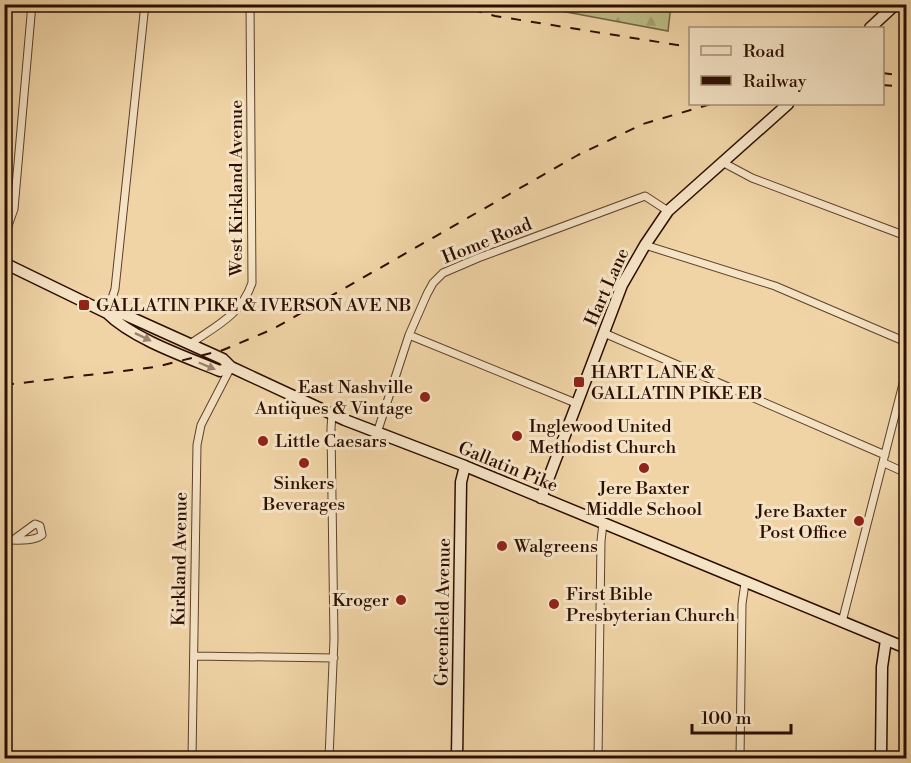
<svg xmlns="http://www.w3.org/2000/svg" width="911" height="763" font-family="'Libre Bodoni',serif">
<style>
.forest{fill:url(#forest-firs);stroke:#746542;stroke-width:1.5}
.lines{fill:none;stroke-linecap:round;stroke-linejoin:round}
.street-casing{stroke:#5d402a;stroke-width:9}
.secondary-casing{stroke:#2c0e00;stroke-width:13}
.street{stroke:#f5e3c5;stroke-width:7}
.secondary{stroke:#f5e3c5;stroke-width:10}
.rail{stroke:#2c0e00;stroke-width:2;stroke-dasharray:10 10;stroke-linecap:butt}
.oneway{fill:#9b836c}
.poi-dot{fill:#8f2418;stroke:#f5e3c5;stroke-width:2}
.labels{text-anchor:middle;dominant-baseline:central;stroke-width:6;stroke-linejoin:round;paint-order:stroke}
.street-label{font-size:18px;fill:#2c0e00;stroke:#f5e3c5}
.poi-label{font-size:18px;fill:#2c0e00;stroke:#f5e3c5;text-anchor:start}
</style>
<defs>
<pattern id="forest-firs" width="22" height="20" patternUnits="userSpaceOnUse" patternTransform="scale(1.5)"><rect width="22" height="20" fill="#bcbc85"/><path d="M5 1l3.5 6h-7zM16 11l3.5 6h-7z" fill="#a2a071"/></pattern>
</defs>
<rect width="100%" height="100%" fill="#f0d4a6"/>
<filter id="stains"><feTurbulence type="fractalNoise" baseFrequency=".00333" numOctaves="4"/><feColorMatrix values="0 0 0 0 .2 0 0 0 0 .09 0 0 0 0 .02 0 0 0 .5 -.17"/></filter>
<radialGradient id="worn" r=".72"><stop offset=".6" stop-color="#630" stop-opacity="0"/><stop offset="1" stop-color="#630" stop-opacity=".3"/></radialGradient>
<path class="forest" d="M529 5H671L668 31Z"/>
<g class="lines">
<defs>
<path id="street" d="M722 162 752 178 906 236
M4 237 14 209 32 4
M645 245 775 286 906 342
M107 313 115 289 145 4
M604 333 885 455
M409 335 578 404
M190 344C216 326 241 315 252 283L250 4
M377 433 409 335 427 294 433 283 443 273 478 258 645 196 668 211
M884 463 906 473
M4 540C16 540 33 542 42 535L40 526 35 524 13 540
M842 622 906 372
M194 656 334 658
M192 758 197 445 201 425 231 367
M329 758 334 639 331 428 332 414
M598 758 601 541 603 523
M740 758 742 604 745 583"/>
<path id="secondary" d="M870 28 896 4
M4 263 107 313C133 339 186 357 220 371L231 367
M107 313H121L223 359 231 367 345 420 465 466 906 648
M541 498 622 285 645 245 668 211 788 104
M457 758 461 482 465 466
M881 758 882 667 886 640"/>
</defs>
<use href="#street" class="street-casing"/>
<use href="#secondary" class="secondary-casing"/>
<use href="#street" class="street"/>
<use href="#secondary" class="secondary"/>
<path class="rail" d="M453 4 495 16 690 47
M882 73 906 76
M882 85 906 87
M4 385 156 367 223 350 273 329 578 155 643 124 711 104"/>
</g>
<defs><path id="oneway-solid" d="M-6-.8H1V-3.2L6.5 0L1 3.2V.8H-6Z" transform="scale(1.5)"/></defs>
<g class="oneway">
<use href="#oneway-solid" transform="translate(143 337) rotate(26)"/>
<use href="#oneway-solid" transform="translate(207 366) rotate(23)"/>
</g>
<g class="poi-dot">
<rect x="78" y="299" width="12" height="12" rx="3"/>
<rect x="573" y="376" width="12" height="12" rx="3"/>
<circle cx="425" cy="397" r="6"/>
<circle cx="517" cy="436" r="6"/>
<circle cx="263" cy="441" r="6"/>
<circle cx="304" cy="463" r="6"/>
<circle cx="644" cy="468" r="6"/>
<circle cx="859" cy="521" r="6"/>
<circle cx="502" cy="546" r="6"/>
<circle cx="401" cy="600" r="6"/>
<circle cx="554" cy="604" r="6"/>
</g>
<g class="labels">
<g class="street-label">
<text transform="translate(236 188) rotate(-90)">West Kirkland Avenue</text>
<text transform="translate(487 241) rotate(-22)">Home Road</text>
<text transform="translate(607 287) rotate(-66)">Hart Lane</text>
<text transform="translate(508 467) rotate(22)">Gallatin Pike</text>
<text transform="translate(180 559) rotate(-89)">Kirkland Avenue</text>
<text transform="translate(443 612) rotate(-89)">Greenfield Avenue</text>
</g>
<g class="poi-label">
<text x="96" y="305">GALLATIN PIKE &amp; IVERSON AVE NB</text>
<text x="591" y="372">HART LANE &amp;<tspan x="591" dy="21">GALLATIN PIKE EB</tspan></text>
<text x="413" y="387" text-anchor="end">East Nashville<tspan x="413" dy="21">Antiques &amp; Vintage</tspan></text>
<text x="529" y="426">Inglewood United<tspan x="529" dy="21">Methodist Church</tspan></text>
<text x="275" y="441">Little Caesars</text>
<text x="304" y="483" text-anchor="middle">Sinkers<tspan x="304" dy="21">Beverages</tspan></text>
<text x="644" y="488" text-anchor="middle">Jere Baxter<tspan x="644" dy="21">Middle School</tspan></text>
<text x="847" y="511" text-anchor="end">Jere Baxter<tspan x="847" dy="21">Post Office</tspan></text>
<text x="514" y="546">Walgreens</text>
<text x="566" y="594">First Bible<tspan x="566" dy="21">Presbyterian Church</tspan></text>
<text x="389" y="600" text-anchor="end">Kroger</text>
</g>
</g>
<rect width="911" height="763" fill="none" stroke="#f0d4a6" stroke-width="24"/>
<rect x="6" y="6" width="899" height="751" fill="none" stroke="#2c0e00" stroke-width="3"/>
<rect x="12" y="12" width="887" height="739" fill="none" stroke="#2c0e00" stroke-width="1.5"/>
<rect x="689" y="27" width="195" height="78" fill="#f5e3c5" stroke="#a58e76" stroke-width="1.5"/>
<rect x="701" y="46" width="30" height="9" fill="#f5e3c5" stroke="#a58e76" stroke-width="1.5"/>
<text x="743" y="57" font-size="18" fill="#2c0e00">Road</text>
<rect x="701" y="76" width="30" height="9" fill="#2c0e00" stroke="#a58e76" stroke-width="1.5"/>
<text x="743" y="87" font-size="18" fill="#2c0e00">Railway</text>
<path d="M692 724v9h99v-9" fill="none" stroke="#2c0e00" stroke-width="3"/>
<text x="701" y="724" font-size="18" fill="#2c0e00" stroke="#f5e3c5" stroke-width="4.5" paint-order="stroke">100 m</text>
<rect width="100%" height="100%" filter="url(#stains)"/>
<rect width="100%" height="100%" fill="url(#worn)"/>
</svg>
